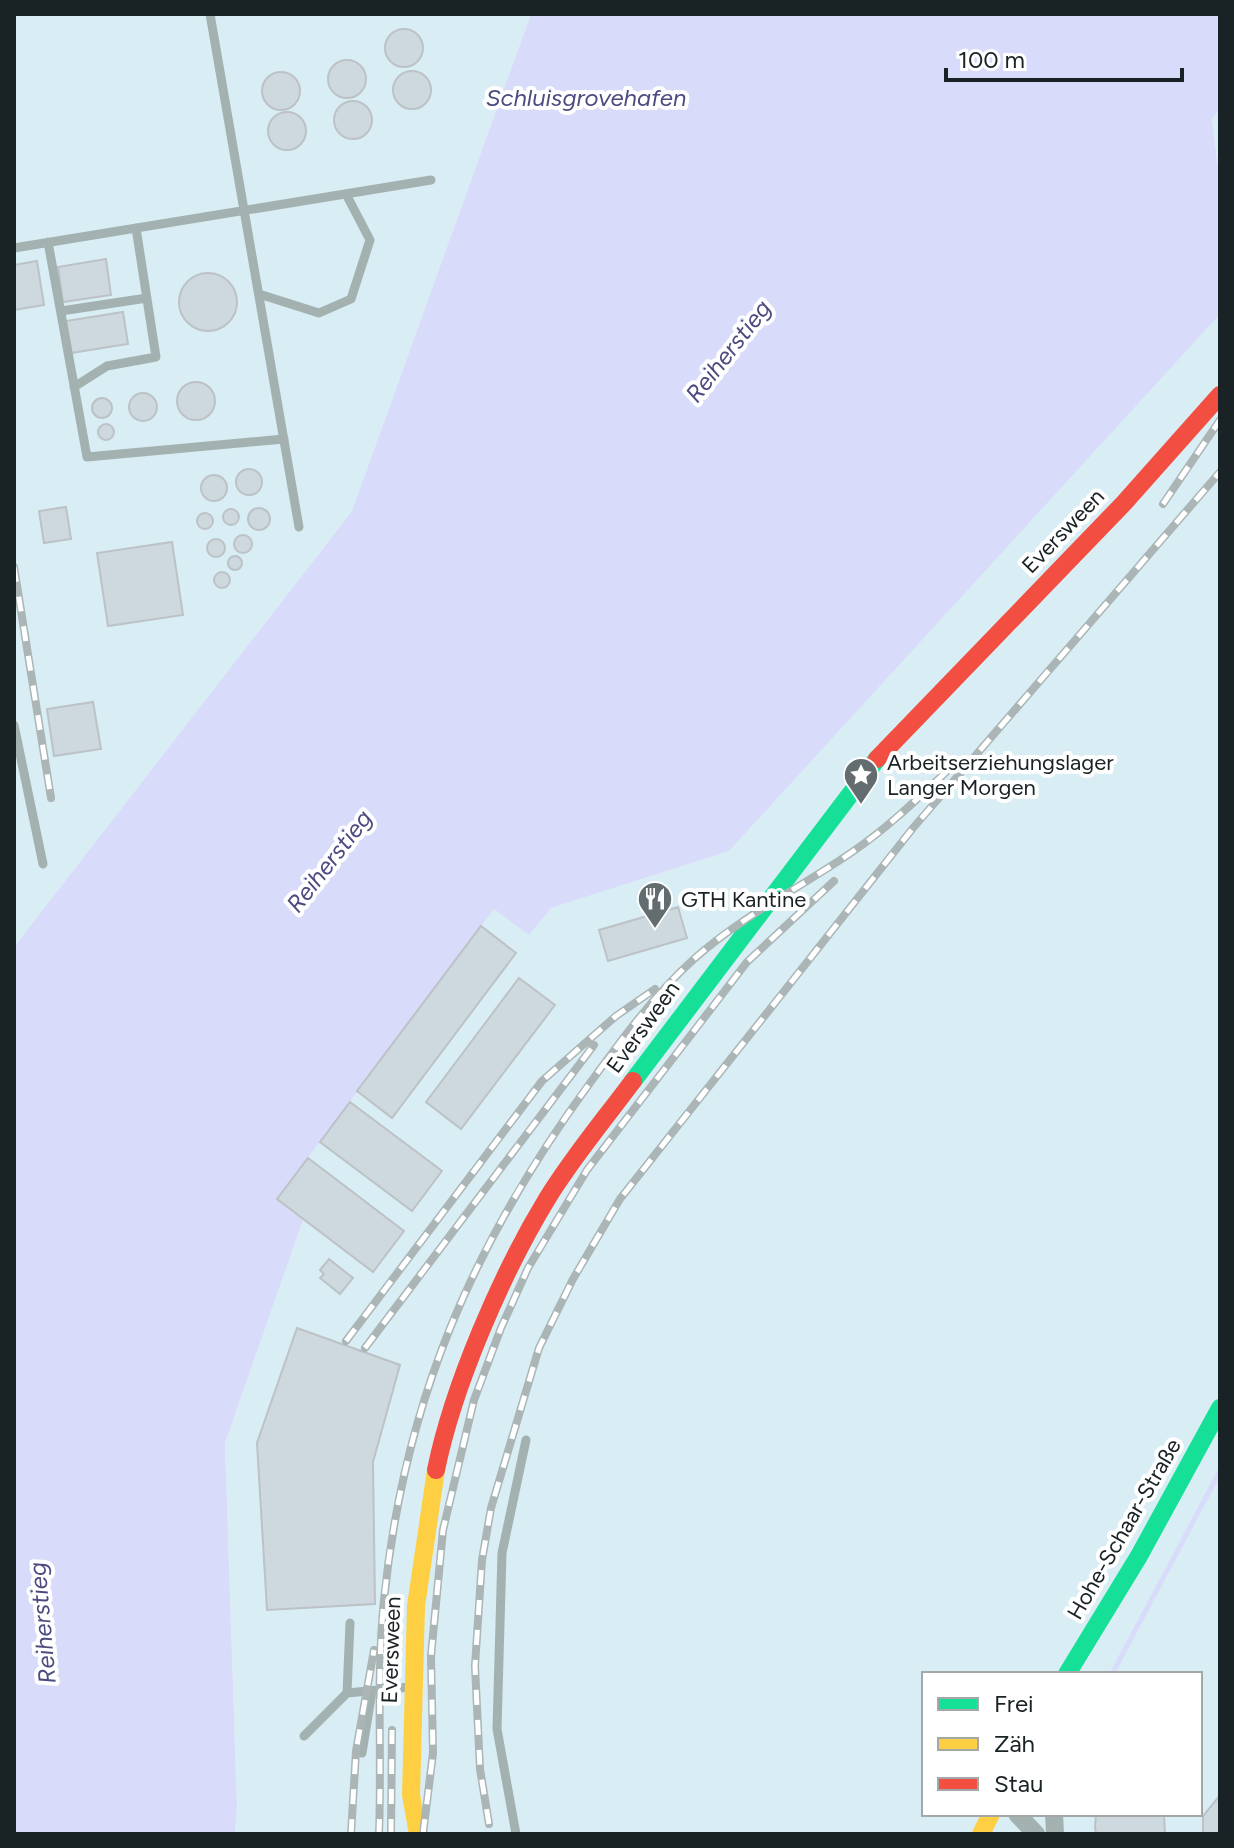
<svg xmlns="http://www.w3.org/2000/svg" width="1234" height="1848" font-family="Figtree,sans-serif">
<style>
.built{fill:#d8eef4;fill-rule:evenodd}
.water{fill:#d8dbf9}
.lines{fill:none;stroke-linecap:round;stroke-linejoin:round}
.stream{stroke:#d8dbf9;stroke-width:5}
.building{fill:#cdd8df;stroke:#bcc2c6;stroke-width:2}
.lane{stroke:#a3b2b0;stroke-width:9}
.street{stroke:#a3b2b0;stroke-width:18}
.fast{stroke:#16e098;stroke-width:18}
.slow{stroke:#ffcf43;stroke-width:18}
.jam{stroke:#f24e42;stroke-width:18}
.rail-casing{stroke:#abb5b6;stroke-width:8}
.rail{stroke:#fff;stroke-width:5;stroke-dasharray:15;stroke-linecap:butt}
.labels{text-anchor:middle;dominant-baseline:central;stroke-width:8;stroke-linejoin:round;paint-order:stroke}
.street-label{font-size:22px;fill:#192224;stroke:#fff}
.poi-label{font-size:22px;fill:#192224;stroke:#fff;text-anchor:start}
.water-label{font-size:24px;font-style:italic;fill:#4c4b80;stroke:#fff}
</style>
<rect width="100%" height="100%" fill="#ecf6f8"/>
<path class="built" d="M14 14H531L352 511 14 947Z
M1220 109V182L1212 118Z
M1220 312V1834H235L237 1808 225 1443 303 1220 277 1199 494 909 529 934 551 908 729 851ZM924 1674H1200V1814H924Z"/>
<path class="water" d="M531 14H1220V109L1212 119 1220 183V314L729 851 551 908 529 935 494 909 277 1199 303 1220 225 1443 237 1808 235 1834H14V947L352 511Z"/>
<g class="lines">
<path class="stream" d="M1112 1674 1220 1471"/>
</g>
<path class="building" d="M385 48a19 19 0 1 1 38 0a19 19 0 1 1-38 0Z
M328 79a19 19 0 1 1 38 0a19 19 0 1 1-38 0Z
M393 90a19 19 0 1 1 38 0a19 19 0 1 1-38 0Z
M262 91a19 19 0 1 1 38 0a19 19 0 1 1-38 0Z
M334 120a19 19 0 1 1 38 0a19 19 0 1 1-38 0Z
M268 131a19 19 0 1 1 38 0a19 19 0 1 1-38 0Z
M106 259 111 295 63 302 58 267Z
M37 261 44 305 14 310V265Z
M179 302a29 29 0 1 1 58 0a29 29 0 1 1-58 0Z
M123 312 128 344 71 353 66 321Z
M177 401a19 19 0 1 1 38 0a19 19 0 1 1-38 0Z
M129 407a14 14 0 1 1 28 0a14 14 0 1 1-28 0Z
M92 408a10 10 0 1 1 20 0a10 10 0 1 1-20 0Z
M98 432a8 8 0 1 1 16 0a8 8 0 1 1-16 0Z
M236 482a13 13 0 1 1 26 0a13 13 0 1 1-26 0Z
M201 488a13 13 0 1 1 26 0a13 13 0 1 1-26 0Z
M66 507 71 539 44 543 39 511Z
M248 519a11 11 0 1 1 22 0a11 11 0 1 1-22 0Z
M223 517a8 8 0 1 1 16 0a8 8 0 1 1-16 0Z
M197 521a8 8 0 1 1 16 0a8 8 0 1 1-16 0Z
M234 544a9 9 0 1 1 18 0a9 9 0 1 1-18 0Z
M207 548a9 9 0 1 1 18 0a9 9 0 1 1-18 0Z
M172 542 183 615 108 626 97 553Z
M228 563a7 7 0 1 1 14 0a7 7 0 1 1-14 0Z
M214 580a8 8 0 1 1 16 0a8 8 0 1 1-16 0Z
M93 702 101 749 54 756 47 709Z
M678 907 687 938 608 961 599 930Z
M481 926 516 953 392 1118 357 1091Z
M519 978 555 1005 461 1129 426 1102Z
M350 1102 442 1171 412 1211 320 1142Z
M308 1158 404 1231 373 1272 277 1199Z
M329 1259 353 1278 340 1294 320 1278 324 1274 320 1270Z
M297 1328 400 1365 373 1462 375 1604 267 1610 257 1443Z
M1220 1795V1834H1203V1816Z
M1164 1814 1165 1834H1096L1095 1827 1096 1814Z"/>
<g class="lines">
<path class="lane" d="M210 14 299 527
M48 242 87 457 284 439
M14 248 431 180
M259 294 319 313 351 299 370 240 346 194
M61 311 147 298
M74 387 107 366 156 357 136 228
M14 725 43 864
M347 1693 350 1623
M304 1736 347 1693 410 1687
M362 1753 372 1691
M516 1834 497 1729 502 1553 526 1440"/>
<path class="street" d="M1017 1814 1036 1834
M1054 1814 1055 1834"/>
<path class="fast" d="M633 1081 877 759
M1067 1674 1139 1556 1220 1408"/>
<path class="slow" d="M418 1834 411 1795 416 1606 436 1470
M981 1834 991 1814"/>
<path class="jam" d="M877 759 1124 503 1220 395
M436 1470C453 1386 502 1273 547 1199 572 1158 604 1120 633 1081"/>
<defs>
<path id="rail" d="M1163 504 1220 420
M14 567 51 798
M346 1341 542 1081 616 1016 655 989
M365 1348 594 1045
M489 1824 480 1769 475 1666 482 1560 491 1508 539 1348 573 1279 620 1199 913 828 1220 472
M351 1834 356 1751 374 1650
M379 1834C382 1757 376 1677 384 1600 404 1401 473 1243 590 1083 622 1039 654 995 694 959 743 915 802 887 855 850 893 824 924 792 958 761
M391 1834 392 1730
M423 1834 433 1753 431 1656 443 1530 474 1400 501 1328 528 1268 587 1170 747 962 834 881"/>
</defs>
<use href="#rail" class="rail-casing"/>
<use href="#rail" class="rail"/>
</g>
<defs>
<symbol id="sight-pin" viewBox="-11 -11 22 30"><path d="M0 17L-7.5 6A9.5 9.5 0 1 1 7.5 6Z" fill="#636c6e" stroke="#fff"/><path d="M0-6L1.8-2.2L6-1.7L2.9 1.2L3.7 5.4L0 3.3L-3.7 5.4L-2.9 1.2L-6-1.7L-1.8-2.2Z" fill="#fff"/></symbol>
<symbol id="restaurant-pin" viewBox="-11 -11 22 30"><path d="M0 17L-7.5 6A9.5 9.5 0 1 1 7.5 6Z" fill="#636c6e" stroke="#fff"/><path d="M-5-6h1v4h1v-4h1v4h1v-4h1v5L-1.5 .5V6h-2V.5L-5-1ZM5-6V6H3V1.5H1.5Q1.5-4 5-6Z" fill="#fff"/></symbol>
</defs>
<g fill-rule="evenodd">
<use href="#sight-pin" x="841" y="755" width="40" height="54"/>
<use href="#restaurant-pin" x="635" y="879" width="40" height="54"/>
</g>
<g class="labels">
<g class="street-label">
<text transform="translate(1063 531) rotate(-46)">Eversween</text>
<text transform="translate(643 1027) rotate(-54)">Eversween</text>
<text transform="translate(1124 1529) rotate(-60)">Hohe-Schaar-Straße</text>
<text transform="translate(391 1650) rotate(-88)">Eversween</text>
</g>
<g class="poi-label">
<text x="887" y="762">Arbeitserziehungslager<tspan x="887" dy="25">Langer Morgen</tspan></text>
<text x="681" y="899">GTH Kantine</text>
</g>
<g class="water-label">
<text x="586" y="97">Schluisgrovehafen</text>
<text transform="translate(728 351) rotate(-52)">Reiherstieg</text>
<text transform="translate(329 861) rotate(-52)">Reiherstieg</text>
<text transform="translate(42 1623) rotate(-95)">Reiherstieg</text>
</g>
</g>
<rect width="1234" height="1848" fill="none" stroke="#192224" stroke-width="32"/>
<rect x="922" y="1672" width="280" height="144" fill="#ffffff" stroke="#a3a7a7" stroke-width="2"/>
<rect x="938" y="1698" width="40" height="12" fill="#16e098" stroke="#a3a7a7" stroke-width="2"/>
<text x="994" y="1712" font-size="24" fill="#192224">Frei</text>
<rect x="938" y="1738" width="40" height="12" fill="#ffcf43" stroke="#a3a7a7" stroke-width="2"/>
<text x="994" y="1752" font-size="24" fill="#192224">Zäh</text>
<rect x="938" y="1778" width="40" height="12" fill="#f24e42" stroke="#a3a7a7" stroke-width="2"/>
<text x="994" y="1792" font-size="24" fill="#192224">Stau</text>
<path d="M946 68v12h236v-12" fill="none" stroke="#192224" stroke-width="4"/>
<text x="958" y="68" font-size="24" fill="#192224" stroke="#ffffff" stroke-width="6" paint-order="stroke">100 m</text>
</svg>
